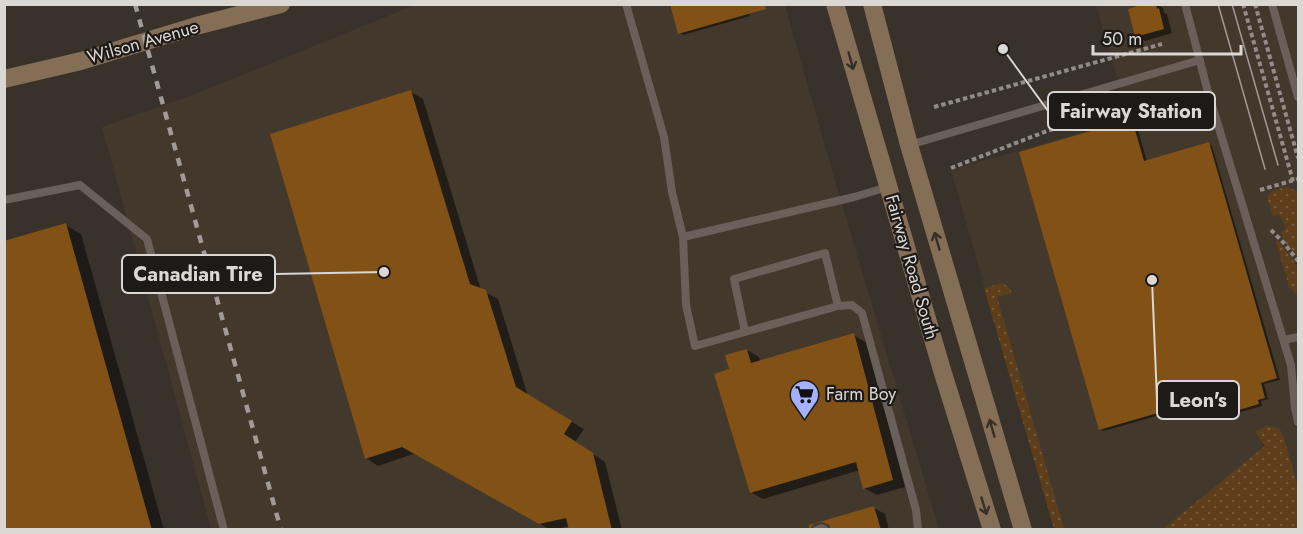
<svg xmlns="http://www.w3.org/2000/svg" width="1303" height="534" font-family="Jost,sans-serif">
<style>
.built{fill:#43382c}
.grass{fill:url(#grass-dots)}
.shadow{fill:#0007}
.building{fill:#825116}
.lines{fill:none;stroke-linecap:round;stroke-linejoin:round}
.path{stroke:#918c87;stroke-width:4;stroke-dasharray:4.5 3;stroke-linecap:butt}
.lane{stroke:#686059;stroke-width:8}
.secondary{stroke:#846e56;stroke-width:18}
.tram{stroke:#a09b96;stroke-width:1.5}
.rail{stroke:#a09b96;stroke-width:4.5;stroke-dasharray:8 8;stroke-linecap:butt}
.oneway{stroke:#372f27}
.labels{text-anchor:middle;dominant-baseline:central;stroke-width:4.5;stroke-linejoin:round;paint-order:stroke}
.street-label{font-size:18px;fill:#dbd7d3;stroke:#1d1a17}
.poi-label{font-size:18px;fill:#dbd7d3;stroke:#1d1a17;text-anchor:start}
.leader{fill:none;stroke:#dbd7d3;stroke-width:2}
.callout-dot{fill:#dbd7d3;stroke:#1d1a17;stroke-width:2}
.callout{fill:#1d1a17;stroke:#dbd7d3;stroke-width:2}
.callout-label{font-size:20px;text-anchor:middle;font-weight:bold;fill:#dbd7d3}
</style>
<defs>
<pattern id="grass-dots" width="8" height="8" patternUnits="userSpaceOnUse" patternTransform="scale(1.5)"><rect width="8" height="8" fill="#5e3e1a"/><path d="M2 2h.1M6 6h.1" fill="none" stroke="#74593a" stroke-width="1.8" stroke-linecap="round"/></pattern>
</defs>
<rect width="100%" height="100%" fill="#38322b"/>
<path class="built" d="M415 5H785L833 174 939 529H211L102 127 192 95Z
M1096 5H1298V529H1054L951 170 1129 119Z"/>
<path class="grass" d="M1286 187 1298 191V258L1286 243 1281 232 1286 228 1279 214 1273 216 1267 197 1272 191Z
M1278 240 1298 267V296L1289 286 1276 242Z
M998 284H1002L1008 286 1012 293 997 297 1064 529H1054L984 288Z
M1269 426 1279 428 1283 435 1298 487V529H1163L1265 446 1255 431Z"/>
<path class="shadow" d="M747 4 750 16 683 35 680 33Z
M1149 4H1157L1163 8 1164 13 1167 14 1172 33 1145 41 1137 36Z
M411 92 423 99 481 290 498 299 528 396 584 429 575 442 605 462 622 530H571L570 526 551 530 416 453 378 466 366 458Z
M1132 121 1136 123 1147 162 1209 144 1212 146 1280 380 1264 384 1268 399 1261 401 1262 406 1237 413 1233 411 1229 395 1104 431 1100 429Z
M65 225 81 234 164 530H4Z
M853 335 866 342 905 487 877 495 864 488 860 470 763 499 751 492 731 370 747 350 759 357 760 361Z
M874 508 885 514 889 530H840Z"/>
<path class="building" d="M670 4H765L766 9 678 34Z
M1144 4H1156L1157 9 1159 8 1164 29 1135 37 1128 9Z
M411 90 470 284 486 290 516 387 572 421 564 434 593 453 612 530H569L566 518 539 524 402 447 365 459 270 134Z
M1132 119 1144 161 1209 142 1277 378 1261 383 1265 398 1258 400 1259 404 1232 412 1227 393 1099 430 1019 152Z
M66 223 152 530H4V241Z
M854 333 893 480 863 489 856 462 750 493 714 374 729 369 725 355 747 349 751 363Z
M874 506 881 530H831L829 525 822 522 814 524 809 530V525Z"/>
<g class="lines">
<path class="path" d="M1243 4 1293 181
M1255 4 1298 158
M934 107 1162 44
M951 168 1047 131 1163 97 1176 98H1190
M1260 190 1298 179
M1271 230 1283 242 1298 261"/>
<path class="lane" d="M626 4 664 137 672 192 683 237 854 197 888 187
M1185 4 1208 92 1291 365 1295 408 1298 422
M1272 4 1298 97
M909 145 1200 60
M4 200 80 185 147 239 224 530
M683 237 686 305 695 346 838 306 852 305 862 313 916 510 918 530
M745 332 734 279 825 253 838 306
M1284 340 1298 337
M817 530 822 528 825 530"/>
<path class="secondary" d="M835 4 942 370 992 530
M872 4 909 145 1023 530
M4 79 81 61 196 26 281 4"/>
<path class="tram" d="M1218 4 1265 169
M1232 4 1278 165"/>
<path class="rail" d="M135 4 281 530"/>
</g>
<defs><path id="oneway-shaft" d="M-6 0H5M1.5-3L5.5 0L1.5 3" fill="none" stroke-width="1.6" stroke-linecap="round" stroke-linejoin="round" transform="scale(1.5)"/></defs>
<g class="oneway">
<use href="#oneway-shaft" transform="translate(851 61) rotate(74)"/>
<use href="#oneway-shaft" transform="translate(937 241) rotate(-106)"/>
<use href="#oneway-shaft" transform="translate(992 428) rotate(-106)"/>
<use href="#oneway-shaft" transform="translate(984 506) rotate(73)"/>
</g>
<defs>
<symbol id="supermarket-pin" viewBox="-11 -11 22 30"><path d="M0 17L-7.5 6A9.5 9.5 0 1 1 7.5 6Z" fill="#a4b1fc" stroke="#1d1a17"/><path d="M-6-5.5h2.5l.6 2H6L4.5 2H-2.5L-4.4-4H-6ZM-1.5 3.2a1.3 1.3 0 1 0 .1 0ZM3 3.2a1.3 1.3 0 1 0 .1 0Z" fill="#111"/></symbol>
</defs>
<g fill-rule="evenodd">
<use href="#supermarket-pin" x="788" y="378" width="33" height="45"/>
</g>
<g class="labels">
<g class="street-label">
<text transform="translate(143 42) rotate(-16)">Wilson Avenue</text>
<text transform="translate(912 267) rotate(74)">Fairway Road South</text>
</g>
<g class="poi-label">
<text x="826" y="394">Farm Boy</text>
</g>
</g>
<path class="leader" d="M1003 49L1048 111M384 272L275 274M1152 280L1157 400"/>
<g class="callout-dot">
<circle cx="1003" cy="49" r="6"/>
<circle cx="384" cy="272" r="6"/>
<circle cx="1152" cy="280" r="6"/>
</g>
<g class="callout">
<rect x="1048" y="92" width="167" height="38" rx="6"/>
<rect x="122" y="255" width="153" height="38" rx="6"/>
<rect x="1157" y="381" width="82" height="38" rx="6"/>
</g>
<g class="callout-label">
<text x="1131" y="118">Fairway Station</text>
<text x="198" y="281">Canadian Tire</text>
<text x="1198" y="407">Leon's</text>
</g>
<rect width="1303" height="534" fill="none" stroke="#dbd7d3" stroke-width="12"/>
<path d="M1093 45v9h148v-9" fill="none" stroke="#dbd7d3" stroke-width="3"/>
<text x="1102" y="45" font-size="18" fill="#dbd7d3" stroke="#1d1a17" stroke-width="4.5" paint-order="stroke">50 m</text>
</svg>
